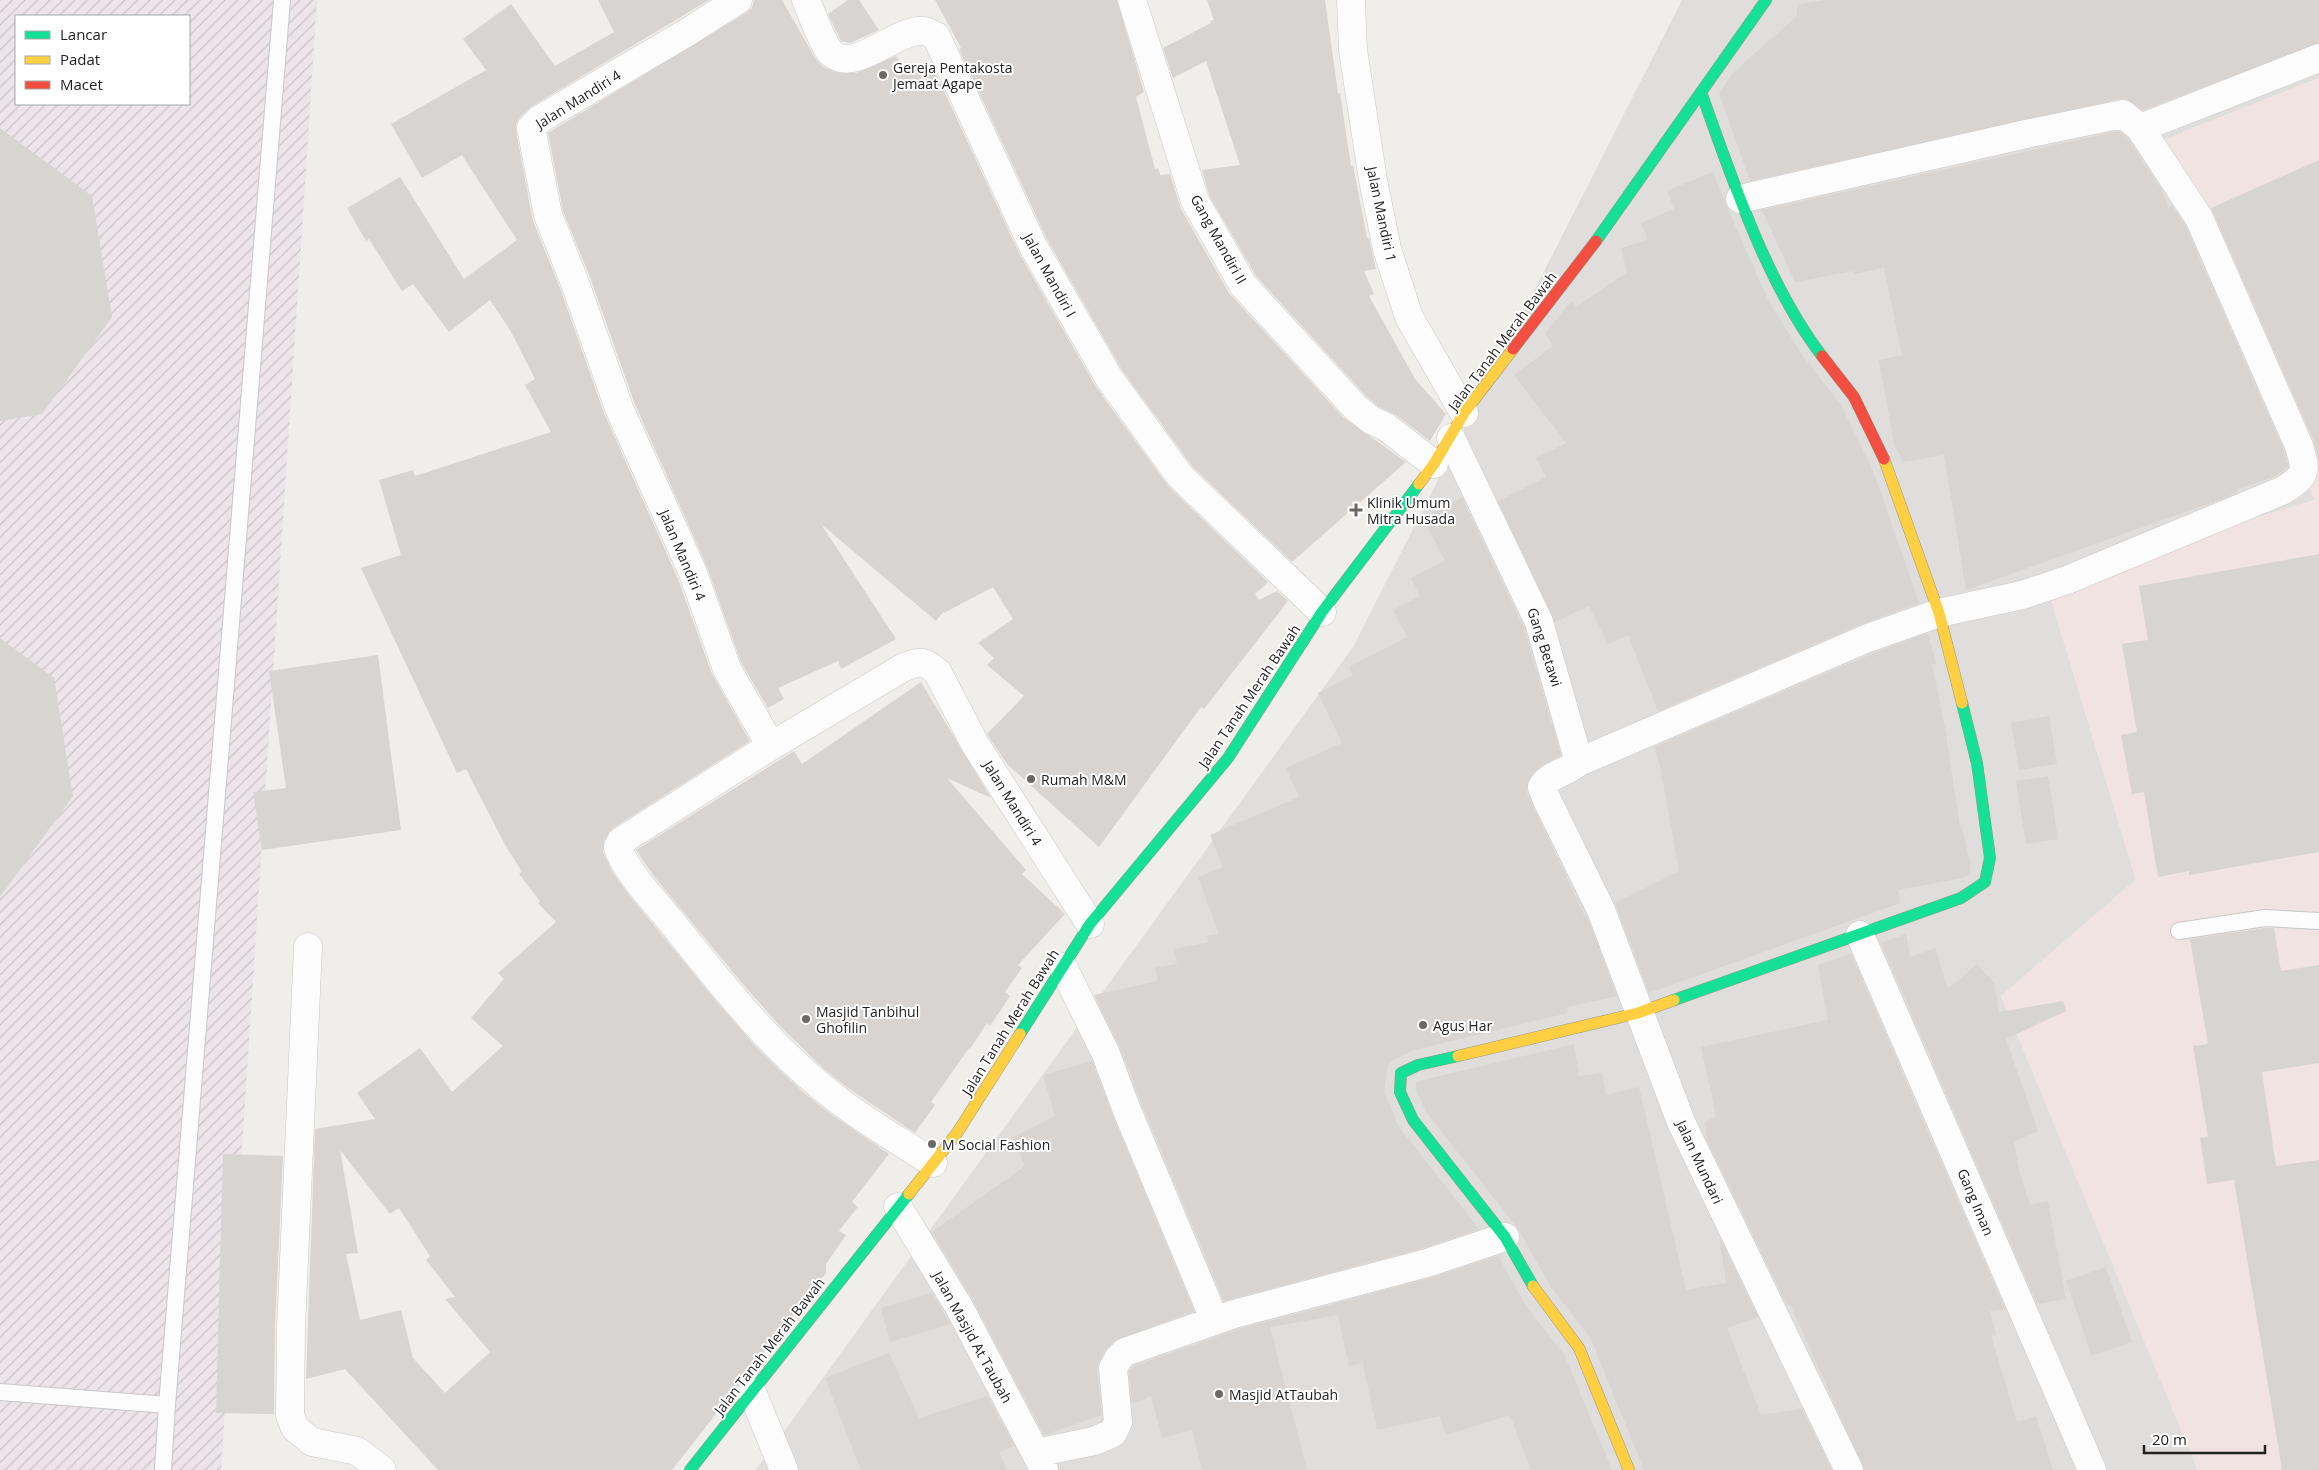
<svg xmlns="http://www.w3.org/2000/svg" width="2319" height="1470" font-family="'Open Sans',sans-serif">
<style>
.residential{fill:#dfdedc}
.commercial{fill:#f1e3e1}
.industrial{fill:url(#industrial-furrows);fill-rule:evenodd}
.building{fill:#d7d4d2;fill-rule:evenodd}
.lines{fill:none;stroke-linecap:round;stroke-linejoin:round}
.lane-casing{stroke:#c9c8c7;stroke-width:18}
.street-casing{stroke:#c9c8c7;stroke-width:29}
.fast-casing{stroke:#999a82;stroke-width:12}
.slow-casing{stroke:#999a82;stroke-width:12}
.jam-casing{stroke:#999a82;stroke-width:12}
.lane{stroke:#fdfcfc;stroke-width:16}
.street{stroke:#fdfcfc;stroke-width:28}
.fast{stroke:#16e098;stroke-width:11}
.slow{stroke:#ffcf43;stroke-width:11}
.jam{stroke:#f24e42;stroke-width:11}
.poi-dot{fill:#6a6968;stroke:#fff;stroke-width:2}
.labels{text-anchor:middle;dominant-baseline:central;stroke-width:4;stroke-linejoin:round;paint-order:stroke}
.poi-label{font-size:14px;fill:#222;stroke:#fff;text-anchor:start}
.street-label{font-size:14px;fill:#222;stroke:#fff}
</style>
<defs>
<pattern id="industrial-furrows" width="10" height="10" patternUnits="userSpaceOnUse" patternTransform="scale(1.25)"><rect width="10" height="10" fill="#ede4e9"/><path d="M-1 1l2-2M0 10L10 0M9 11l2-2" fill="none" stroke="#cbc3c8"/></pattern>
</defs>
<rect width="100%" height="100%" fill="#f0eeeb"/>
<path class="residential" d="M1682 0H2319V78L2150 145 2315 500 2045 580 2136 880 2001 996 2198 1470H756L1353 647Z"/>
<path class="commercial" d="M2319 78V1470H2198L2001 996 2136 879 2045 580 2315 500 2150 145Z"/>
<path class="industrial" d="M0 0H317L221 1470H0ZM16 16H189V104H16Z"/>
<path class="building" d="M598 0H709L532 106 520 117 516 124V131L533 221 560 288 604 413 678 579 712 674 750 741 613 828 604 840 603 852 613 873 629 895 717 1002 758 1049 803 1092 828 1112 889 1154 852 1202 858 1207 839 1231 846 1235 826 1264V1273L672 1470H438L345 1369 306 1379 315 1129 375 1119 357 1093 420 1048 452 1092 503 1046 471 1018 504 979 498 973 556 922 538 903 540 901 519 874 522 872 504 843 466 769 457 773 361 568 401 555 379 480 413 470 415 476 551 432 525 385 535 379 510 330 490 300 449 332 413 284 402 291 369 239 366 241 347 208 400 177 464 279 517 240 462 155 422 178 391 124 486 70 463 39 511 4 555 66 614 32ZM340 1150 390 1214 399 1208 430 1256 426 1260 455 1297 445 1299 490 1352 445 1393 413 1358 401 1310 360 1320 346 1254 358 1253Z
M754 0H782L815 58 823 67 834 72 856 73 896 56 907 74 931 63 1019 253 1096 387 1169 487 1268 582 1255 594 1259 600 1277 591 1288 601 1204 709 1201 707 1099 847 1007 764 987 734 1024 696 987 665 994 658 978 643 1013 619 993 587 944 613 943 612 936 621 821 524 896 639 841 669 838 661 778 688 784 699 768 708 777 724 741 662 707 567 634 402 590 277 563 211 548 133 746 13 752 8Z
M848 0H859L879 30 850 43 841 41 828 14Z
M935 0H1117L1144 92 1136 97 1155 169 1158 168 1160 175 1170 174 1181 209 1229 293 1344 418 1406 462 1292 562 1192 466 1122 370 1047 239 959 49 961 48Z
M1207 0H1325L1338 93H1340L1351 166H1353L1367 238H1369L1376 269 1364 271 1374 294 1369 296 1415 379 1446 414 1430 441 1396 415 1379 407 1366 396 1256 276 1209 195 1202 170 1240 165 1206 61 1173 78 1163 48 1211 23 1210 21 1214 20Z
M1824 0H2319V43L2143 110 2127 99H2120L1750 181 1719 93 1734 72 1797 16V5Z
M0 128 92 196 112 317 42 414 0 421Z
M2119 131 2128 139 2162 190 2168 208 2172 206 2185 225 2284 451 2288 467 2276 476 2237 489 2238 492 2227 497 1966 590 1944 455 1903 462 1894 444 1879 360 1902 355 1884 268 1854 274 1853 271 1795 282 1762 210Z
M2319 160V462L2313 440 2211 208Z
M1713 172 1726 205 1770 304 1803 356 1841 405 1874 473 1919 603 1862 624 1658 711 1628 635 1608 644 1589 606 1555 622 1498 501 1546 477 1536 458 1566 443 1514 375 1553 346 1545 334 1567 306 1572 302 1575 308 1627 272 1621 248 1648 240 1641 223 1674 209 1667 191Z
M1462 498 1524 628 1561 755 1541 766 1533 773 1527 785V793L1585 917 1587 916 1617 996 1567 1007 1568 1013 1414 1050 1394 1059 1388 1065 1384 1092 1399 1127 1479 1229 1423 1248 1224 1301 1141 1102 1121 1049 1094 995 1158 981 1155 968 1177 964 1174 949 1209 942 1207 936 1219 934 1198 877 1223 867 1210 835 1299 797 1286 768 1342 743 1318 693 1353 675 1349 667 1407 637 1393 610 1420 596 1411 578 1445 561 1423 518Z
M2319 554V852L2189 875V871L2158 877 2144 792 2132 794 2121 735 2137 732 2122 644 2148 640 2139 586Z
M1928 633 1936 664H1932L1945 728 1960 827H1962L1970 863V874L1963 878 1898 890 1900 903 1649 993 1615 903 1679 871 1660 766 1654 747 1874 653Z
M0 638 54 678 73 796 0 897Z
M378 655 401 830 262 850 253 792 286 788 269 671Z
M921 682 991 798 947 778 1026 870 1022 874 1065 914 1018 965 1022 968 1005 992 1010 996 990 1026 987 1023 970 1049 969 1048 931 1102 935 1105 915 1133 848 1088 824 1069 781 1027 741 982 653 875 636 850 794 751 802 764Z
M2049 716 2057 764 2019 770 2011 723Z
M2048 776 2058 839 2026 844 2016 781Z
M2265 928H2274L2281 971 2319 965V1063L2262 1072 2276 1166 2319 1160V1470H2282L2234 1180 2207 1184 2200 1138 2208 1137 2193 1046 2208 1044 2190 939Z
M1906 934 1910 957 1935 948 1948 989 1977 964 1994 983 1999 1012 2063 1001 2066 1011 2006 1039 2038 1131 2014 1142 2019 1170 2030 1205 2048 1201 2066 1299 2037 1304 1881 943Z
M1851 954 2005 1309 1990 1311 1996 1335 1991 1336 2017 1422 2036 1416 2053 1470H1864L1790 1304 1787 1305 1707 1140 1705 1122 1716 1116 1701 1047 1828 1020 1818 965Z
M1574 1044 1579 1076 1602 1073 1606 1095 1639 1087 1686 1290 1726 1283 1720 1239 1758 1317 1727 1328 1761 1415 1802 1409 1832 1470H1644L1591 1339 1551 1287 1517 1227 1426 1112 1416 1089V1083L1423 1080Z
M1092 1061 1112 1114 1194 1311 1114 1341 1104 1351 1097 1369 1102 1415 1044 1435 973 1300 932 1232 1025 1166 1012 1138 1055 1116 1043 1075Z
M223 1154 283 1156 275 1326 274 1414 216 1413Z
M1498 1256 1526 1306 1565 1356 1612 1470H1531L1510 1415 1446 1435 1440 1416 1377 1430 1363 1363 1349 1366 1338 1315 1270 1327 1307 1470H1202L1192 1430 1162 1438 1151 1396 1132 1404 1129 1371 1134 1366 1239 1329 1431 1278Z
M2106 1267 2132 1342 2092 1356 2066 1281Z
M932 1293 950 1324 890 1342 881 1308Z
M889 1353 919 1418 988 1396 1014 1446 999 1452 1007 1470H861L825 1378Z"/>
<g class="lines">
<defs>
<path id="lane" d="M2179 931 2265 918 2319 921
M0 1392 167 1405 282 0
M163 1470 167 1405"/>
<path id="street" d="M738 0 686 33 540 119 531 128 548 215 575 283 619 408 693 573 727 669 771 746
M806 0C811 12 823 45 831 53 855 75 897 27 925 31 929 32 933 35 936 36L1033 246 1109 378 1180 476 1322 612
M1132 0 1195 201 1243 285 1355 407 1371 420 1386 427 1434 464
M1351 0 1353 50 1373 180 1387 249 1409 317 1464 413
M1740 199 2026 134 2123 114 2140 128 2319 58
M1451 438 1539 622 1579 762C1568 772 1549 774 1542 787L1547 800 1601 910 1681 1122 1849 1470
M1579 762 1868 638 1939 613 2022 595 2067 580 2284 490C2307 474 2307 473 2299 446L2199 218 2140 128
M1860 935 2092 1470
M308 947 291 1327 290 1415 295 1428 312 1442 357 1451 382 1470
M1063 967 1106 1054 1126 1108 1215 1321
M933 1163C901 1142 868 1123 838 1100 772 1050 722 985 670 920 654 900 625 871 618 847L621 841 771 746 904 667C921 661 925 660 938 673L975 744 1090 924
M898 1207 959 1307 1044 1469
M752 1392 784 1470
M1036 1453 1094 1441 1113 1433 1118 1422 1113 1368 1118 1359 1125 1352 1234 1314 1427 1263 1505 1237"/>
<path id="fast" d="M1701 92C1732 178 1766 283 1822 356
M1596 241 1766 0
M1674 1000 1961 898 1985 882 1990 858 1977 763 1962 703
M1020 1034 1090 924 1228 758 1322 612 1419 484
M1458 1056 1418 1065 1401 1073 1400 1092 1413 1120 1505 1237 1533 1286
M690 1470 909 1194"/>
<path id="slow" d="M1884 459 1939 613 1962 703
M1419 484 1434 464 1464 413 1513 349
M1458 1056 1638 1013 1674 1000
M909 1194 957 1133 1020 1034
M1533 1286 1579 1348 1629 1470"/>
<path id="jam" d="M1513 349 1596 241
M1822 356 1854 397 1884 459"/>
</defs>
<use href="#lane" class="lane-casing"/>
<use href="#street" class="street-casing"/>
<use href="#fast" class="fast-casing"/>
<use href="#slow" class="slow-casing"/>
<use href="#jam" class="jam-casing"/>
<use href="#lane" class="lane"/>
<use href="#street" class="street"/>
<use href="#fast" class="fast"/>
<use href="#slow" class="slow"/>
<use href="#jam" class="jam"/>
</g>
<g class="poi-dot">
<circle cx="883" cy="75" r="5"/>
<path d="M1353.5 502.5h5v5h5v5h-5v5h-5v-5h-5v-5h5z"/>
<circle cx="1031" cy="779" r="5"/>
<circle cx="806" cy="1019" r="5"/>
<circle cx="1423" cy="1025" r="5"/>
<circle cx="932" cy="1144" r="5"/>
<circle cx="1219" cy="1394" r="5"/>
</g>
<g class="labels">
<g class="poi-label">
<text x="893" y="67">Gereja Pentakosta<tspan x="893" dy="16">Jemaat Agape</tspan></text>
<text x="1367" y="502">Klinik Umum<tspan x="1367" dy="16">Mitra Husada</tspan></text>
<text x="1041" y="779">Rumah M&amp;M</text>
<text x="816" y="1011">Masjid Tanbihul<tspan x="816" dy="16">Ghofilin</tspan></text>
<text x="1433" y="1025">Agus Har</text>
<text x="942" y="1144">M Social Fashion</text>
<text x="1229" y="1394">Masjid AtTaubah</text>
</g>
<g class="street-label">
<text transform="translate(578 99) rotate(-32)">Jalan Mandiri 4</text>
<text transform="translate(1382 214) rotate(78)">Jalan Mandiri 1</text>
<text transform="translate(1219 239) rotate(61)">Gang Mandiri II</text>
<text transform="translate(1050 275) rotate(61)">Jalan Mandiri I</text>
<text transform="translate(1502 341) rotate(-53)">Jalan Tanah Merah Bawah</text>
<text transform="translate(683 555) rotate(67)">Jalan Mandiri 4</text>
<text transform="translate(1545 647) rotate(72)">Gang Betawi</text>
<text transform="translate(1249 696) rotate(-56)">Jalan Tanah Merah Bawah</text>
<text transform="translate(1013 803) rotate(58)">Jalan Mandiri 4</text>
<text transform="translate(1010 1022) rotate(-58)">Jalan Tanah Merah Bawah</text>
<text transform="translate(1700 1162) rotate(65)">Jalan Mundari</text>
<text transform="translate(1976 1202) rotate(67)">Gang Iman</text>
<text transform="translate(973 1337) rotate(61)">Jalan Masjid At Taubah</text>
<text transform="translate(769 1346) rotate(-52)">Jalan Tanah Merah Bawah</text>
</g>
</g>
<rect x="15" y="15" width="175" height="90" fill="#ffffff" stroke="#a7a7a7"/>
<rect x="25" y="31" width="25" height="8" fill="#16e098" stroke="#a7a7a7"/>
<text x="60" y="40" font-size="15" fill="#222222">Lancar</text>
<rect x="25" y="56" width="25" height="8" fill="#ffcf43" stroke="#a7a7a7"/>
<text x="60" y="65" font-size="15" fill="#222222">Padat</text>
<rect x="25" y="81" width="25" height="8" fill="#f24e42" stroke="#a7a7a7"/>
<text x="60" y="90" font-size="15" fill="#222222">Macet</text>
<path d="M2144 1445v8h121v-8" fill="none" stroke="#222222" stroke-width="2.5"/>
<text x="2152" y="1445" font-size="15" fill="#222222" stroke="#ffffff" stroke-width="4" paint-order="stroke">20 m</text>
</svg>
